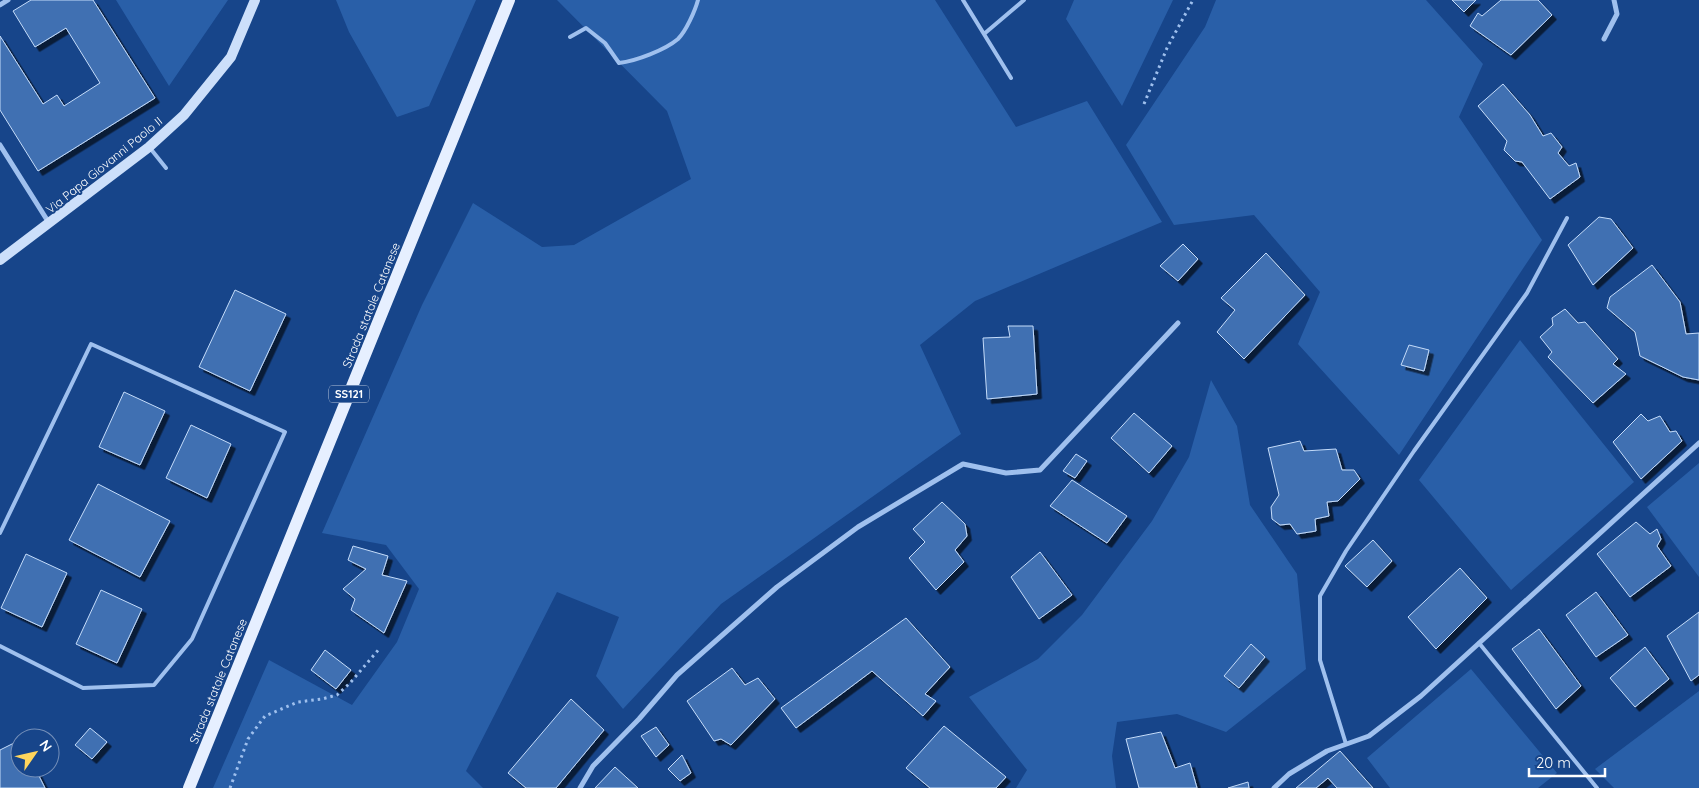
<svg xmlns="http://www.w3.org/2000/svg" width="1699" height="788" font-family="Quicksand,sans-serif">
<style>
.green{fill:#295fa8}
.building{fill:#3f70b2;stroke:#c5dcfa;filter:url(#shadow)}
.lines{fill:none;stroke-linecap:round;stroke-linejoin:round}
.path{stroke:#9fc0ee;stroke-width:3;stroke-dasharray:2.5 4;stroke-linecap:butt}
.lane{stroke:#9fc0ee;stroke-width:4}
.street{stroke:#9fc0ee;stroke-width:5}
.secondary{stroke:#ccdffa;stroke-width:10}
.primary{stroke:#e6efff;stroke-width:12}
.labels{text-anchor:middle;dominant-baseline:central;stroke-width:4;stroke-linejoin:round;paint-order:stroke}
.shield{fill:#17458a;stroke:#b9c7dc;stroke-width:1}
.shield-label{font-size:11px;font-weight:bold;fill:#fff}
.street-label{font-size:12px;fill:#fff;stroke:#17458a}
</style>
<defs>
<filter id="shadow"><feDropShadow dx="4.5" dy="4.5" stdDeviation="0" flood-color="#0009"/></filter>
</defs>
<rect width="100%" height="100%" fill="#17458a"/>
<path class="green" d="M116 0H228L169 86Z
M336 0H476L429 106 397 117 349 32Z
M557 0H935L1016 127 1087 101 1162 222 975 301 920 345 961 434 721 604 623 709 596 676 619 617 557 592 466 771 483 788H213L269 660 352 705 397 642 419 589 386 545 322 533 422 305 473 203 542 247 574 245 691 179 667 111Z
M1074 0H1173L1122 106 1066 19Z
M1216 0H1426L1483 64 1459 117 1542 240 1399 455 1298 344 1320 292 1254 215 1174 225 1126 145 1205 27Z
M1520 340 1634 482 1511 590 1419 480Z
M1211 380 1237 426 1250 505 1297 574 1306 669 1226 732 1177 714 1117 722 1112 756 1116 788H1016L1027 770 969 697 1038 659 1082 615 1152 521 1189 457Z
M1699 463V577L1647 507Z
M1471 669 1557 773 1538 788H1390L1367 758Z
M1699 691V788H1614L1595 769Z"/>
<path class="building" d="M31 0H93L155 98 38 171 0 110V36L43 104 57 95 64 106 100 83 66 28 35 47 13 11Z
M1452 0H1476L1464 12Z
M1501 0H1538L1552 15 1511 55 1470 26 1478 13 1482 16Z
M1503 84 1530 115 1543 136 1551 133 1562 147 1558 153 1569 166 1576 163 1580 177 1550 199 1522 162 1515 161 1504 150 1507 141 1478 106Z
M1599 217 1611 219 1633 248 1593 285 1568 245Z
M1183 244 1198 259 1178 281 1160 266Z
M1266 253 1305 295 1244 359 1217 332 1235 310 1221 298Z
M1652 265 1680 302 1686 334 1699 333V380L1683 377 1640 356 1635 332 1607 308 1610 297Z
M235 290 286 314 250 391 199 367Z
M1565 309 1578 323 1585 322 1618 359 1613 364 1626 374 1593 403 1548 357 1552 352 1540 337 1553 325 1552 318Z
M1008 326H1033L1037 394 987 399 983 338 1010 337Z
M1409 345 1429 350 1424 371 1401 365Z
M124 392 165 411 140 465 99 447Z
M1134 413 1172 446 1149 473 1111 438Z
M1641 414 1648 421 1660 416 1670 432 1676 431 1682 441 1641 479 1613 442Z
M191 425 231 444 207 498 166 478Z
M1300 441 1304 451 1336 449 1342 470H1354L1360 479 1338 501 1327 502 1329 516 1315 519 1316 531 1297 534 1290 524 1280 525 1272 519 1271 507 1279 495 1268 448Z
M1076 454 1087 461 1075 478 1063 471Z
M1072 480 1127 516 1107 543 1050 506Z
M98 484 170 521 140 577 69 540Z
M942 502 965 524 967 536 955 550 964 562 936 590 909 558 925 542 913 529Z
M1636 522 1650 534 1657 529 1661 539 1657 546 1671 566 1630 597 1597 554Z
M1373 540 1392 561 1367 587 1345 566Z
M353 546 388 556 382 575 407 581 384 633 351 610 355 599 343 589 366 569 348 560Z
M1040 552 1072 595 1039 619 1011 577Z
M26 554 67 573 42 627 1 608Z
M1460 568 1487 598 1436 649 1408 617Z
M101 590 142 609 117 663 76 644Z
M1596 592 1628 635 1596 657 1566 615Z
M1699 612V675L1691 681 1667 636Z
M906 618 950 667 925 694 936 701 923 716 872 671 796 728 781 708Z
M1539 629 1581 686 1556 709 1512 649Z
M1251 644 1265 657 1239 688 1224 676Z
M1645 647 1669 679 1635 707 1610 678Z
M325 650 351 670 336 689 311 670Z
M732 668 745 685 758 678 775 699 731 745 721 739 714 741 687 701Z
M571 699 604 730 556 788H526L508 773Z
M944 726 1006 777 996 788H930L906 768Z
M656 727 669 745 656 757 641 736Z
M90 728 107 742 92 759 75 745Z
M1161 732 1175 768 1190 763 1197 788H1139L1126 739Z
M20 740V768H35L45 788H0V750Z
M1340 751 1373 788H1337L1328 778 1316 788H1296Z
M682 755 691 773 680 781 668 769Z
M615 767 638 788H595Z
M1248 782 1249 788H1228Z"/>
<g class="lines">
<path class="path" d="M1144 104 1167 48 1193 0
M230 788 248 739 265 716 298 702 322 699 337 695 350 683 380 648"/>
<path class="lane" d="M963 0 1011 78
M984 34 1024 0
M570 37 586 28 605 43 619 63C636 61 665 50 678 39 686 31 695 11 698 0
M150 148 166 168
M0 533 91 344 285 432 192 639 154 685 83 688 0 646
M1479 643 1597 788
M1346 744 1320 660V596L1346 551 1414 451 1527 293 1567 218"/>
<path class="street" d="M0 5 8 0
M1604 39 1617 14 1614 0
M0 145 49 223
M580 788 593 766 639 719 677 675 777 587 858 527 963 464 1006 473 1040 470 1178 323
M1274 788 1289 774 1327 751 1369 736 1421 696 1699 443"/>
<path class="secondary" d="M0 260 149 147 184 115 231 57 255 0"/>
<path class="primary" d="M189 788 509 0"/>
</g>
<g class="labels">
<rect class="shield" x="329" y="385.5" width="40" height="17" rx="4"/>
<g class="shield-label">
<text x="349" y="394">SS121</text>
</g>
<g class="street-label">
<text transform="translate(104 165) rotate(-39)">Via Papa Giovanni Paolo II</text>
<text transform="translate(371 305) rotate(-68)">Strada statale Catanese</text>
<text transform="translate(218 681) rotate(-68)">Strada statale Catanese</text>
</g>
</g>
<g transform="translate(35 753) rotate(56)"><circle r="24" fill="#17458a" stroke="#748fb9"/>
<path d="M0-4L9 19L0 12L-9 19Z" fill="#ffd55c"/>
<text y="-8" font-size="14" font-weight="bold" text-anchor="middle" fill="#ffffff">N</text>
</g>
<path d="M1529 768v8h76v-8" fill="none" stroke="#ffffff" stroke-width="2.5"/>
<text x="1536" y="768" font-size="15" fill="#ffffff" stroke="#17458a" stroke-width="4" paint-order="stroke">20 m</text>
</svg>
